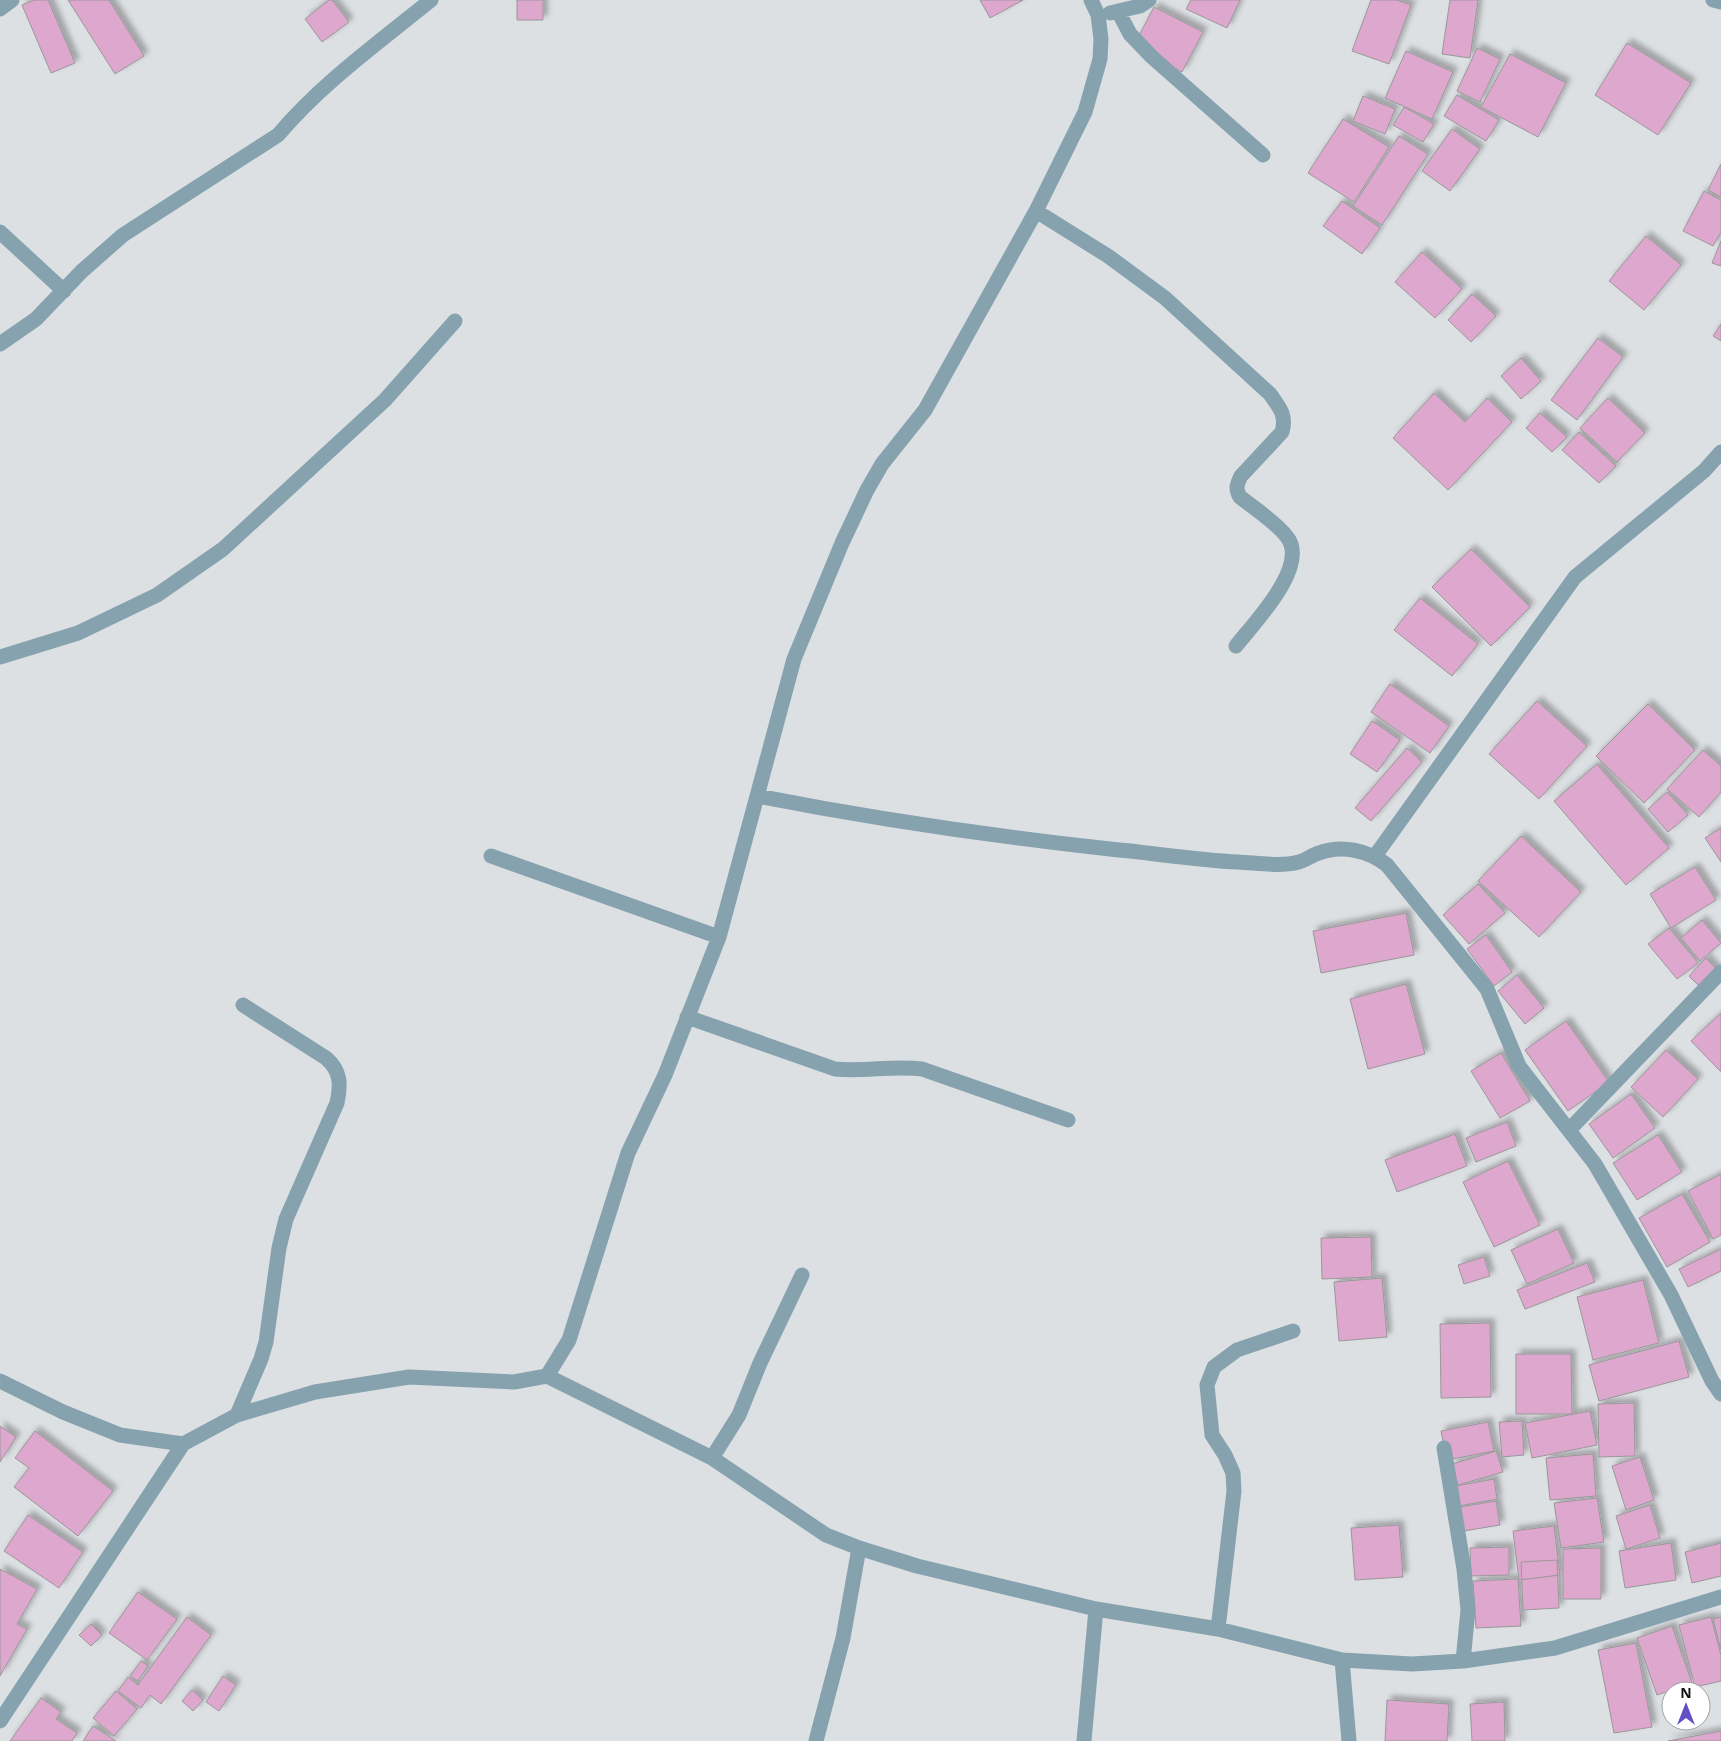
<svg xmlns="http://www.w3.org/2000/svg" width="1721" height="1741" font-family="'Noto Sans',sans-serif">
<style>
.building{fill:#dea7ce;stroke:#9a9799;filter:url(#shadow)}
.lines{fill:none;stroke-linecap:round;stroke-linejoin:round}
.minor{stroke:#85a2ae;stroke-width:15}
</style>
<defs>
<filter id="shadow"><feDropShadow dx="4.5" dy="-4.5" stdDeviation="2.5" flood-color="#0004"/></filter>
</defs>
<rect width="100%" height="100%" fill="#dde0e3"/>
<path class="building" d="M34 0H48L75 63 51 73 22 5Z
M68 0H109L144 56 115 74Z
M329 0H332L349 22 322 42 305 19Z
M517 0H543V20H517Z
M980 0H1023L990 18Z
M1191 0H1240L1227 28 1186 9Z
M1371 0H1397L1411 5 1389 64 1352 51Z
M1450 0H1478L1470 58 1442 54Z
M1154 7 1203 32 1182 72 1133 47Z
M1627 43 1691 83 1658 135 1595 95Z
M1477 48 1500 59 1480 102 1457 91Z
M1406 51 1453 72 1432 119 1385 98Z
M1510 54 1566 83 1538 137 1481 107Z
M1457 95 1499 120 1486 141 1444 116Z
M1363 96 1395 109 1385 134 1353 121Z
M1404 107 1434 124 1423 142 1393 125Z
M1343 119 1389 147 1354 202 1308 173Z
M1452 129 1480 149 1450 191 1422 171Z
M1399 136 1428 154 1382 225 1353 206Z
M1721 164V197L1708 190Z
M1704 191 1721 200V232L1713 246 1683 231Z
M1342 201 1380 228 1362 254 1323 226Z
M1646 236 1681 265 1644 310 1609 281Z
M1721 241V266L1712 263Z
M1422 252 1462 289 1435 318 1395 282Z
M1472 294 1496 316 1471 342 1448 320Z
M1721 324V341L1713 336Z
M1598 338 1623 357 1577 420 1551 400Z
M1521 358 1541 381 1521 399 1501 376Z
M1434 393 1465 422 1487 398 1512 422 1448 490 1393 438Z
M1608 398 1645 433 1617 462 1580 428Z
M1540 413 1567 437 1552 452 1526 428Z
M1579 432 1616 466 1599 483 1562 450Z
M1471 549 1530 607 1491 646 1432 587Z
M1420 598 1478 644 1452 676 1394 630Z
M1390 684 1449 726 1430 753 1371 712Z
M1537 701 1587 746 1539 799 1489 754Z
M1648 704 1695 750 1644 803 1596 756Z
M1372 721 1400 740 1377 772 1350 754Z
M1407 748 1422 762 1371 821 1355 808Z
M1703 750 1721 766V792L1699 817 1667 789Z
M1597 764 1669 848 1626 885 1554 801Z
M1667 792 1688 815 1668 832 1648 809Z
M1721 828V862L1705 838Z
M1521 836 1581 892 1539 937 1478 881Z
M1695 867 1716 900 1671 928 1650 894Z
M1478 884 1505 913 1469 944 1443 915Z
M1406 913 1414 955 1321 973 1313 931Z
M1702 920 1721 943 1700 961 1681 938Z
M1669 928 1698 963 1677 979 1648 944Z
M1486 935 1512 972 1494 986 1467 949Z
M1706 958 1718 971 1701 988 1689 976Z
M1517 975 1544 1008 1525 1024 1498 991Z
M1406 984 1425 1054 1368 1069 1350 999Z
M1721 1013V1072L1691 1041Z
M1566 1021 1609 1082 1568 1111 1525 1050Z
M1666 1050 1698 1079 1663 1117 1631 1087Z
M1501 1053 1530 1101 1500 1118 1471 1071Z
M1631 1094 1655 1128 1613 1158 1589 1124Z
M1507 1122 1516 1146 1476 1162 1466 1138Z
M1455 1134 1467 1166 1397 1192 1385 1160Z
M1658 1135 1682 1172 1637 1200 1613 1163Z
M1508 1161 1540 1225 1494 1247 1463 1182Z
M1721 1174V1235L1713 1239 1688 1191Z
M1682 1194 1710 1242 1667 1267 1639 1218Z
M1558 1229 1574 1263 1527 1284 1511 1250Z
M1371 1237 1372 1277 1322 1279 1321 1238Z
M1721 1249V1271L1688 1287 1679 1269Z
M1484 1257 1490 1276 1464 1284 1458 1265Z
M1587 1263 1595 1282 1525 1309 1517 1290Z
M1382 1278 1387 1337 1339 1341 1334 1282Z
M1643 1280 1659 1343 1593 1360 1577 1297Z
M1490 1323 1491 1397 1441 1398 1440 1324Z
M1679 1341 1689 1377 1599 1401 1589 1365Z
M1516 1354H1571L1572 1414H1516Z
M1634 1403 1635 1456 1599 1457 1598 1404Z
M1590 1411 1597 1445 1532 1458 1525 1423Z
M1522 1421 1524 1455 1502 1457 1499 1422Z
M1488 1422 1494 1451 1447 1460 1441 1431Z
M0 1426 16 1437 0 1462Z
M35 1431 113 1491 78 1536 14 1487 29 1468 15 1458Z
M1496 1451 1503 1472 1458 1485 1452 1464Z
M1593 1454 1596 1496 1550 1500 1546 1458Z
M1640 1457 1654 1500 1626 1510 1612 1466Z
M1494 1479 1497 1499 1459 1506 1456 1486Z
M1597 1498 1604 1542 1561 1548 1554 1503Z
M1496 1501 1500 1525 1464 1531 1460 1507Z
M1650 1505 1660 1538 1626 1549 1616 1516Z
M28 1515 83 1552 59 1588 4 1551Z
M1399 1525 1403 1577 1355 1580 1351 1528Z
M1554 1526 1560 1575 1519 1580 1513 1531Z
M1671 1543 1676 1580 1625 1588 1619 1551Z
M1721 1543V1576L1692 1583 1685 1552Z
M1509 1547V1575L1471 1576 1470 1548Z
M1601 1548V1599H1563V1549Z
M1557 1560 1559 1608 1523 1610 1521 1562Z
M0 1569 37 1589 17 1624 27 1629 0 1676Z
M1518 1579 1521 1626 1476 1628 1473 1581Z
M138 1592 177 1619 147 1660 109 1633Z
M187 1617 211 1635 161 1704 150 1695 141 1708 118 1691 128 1677 138 1685Z
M1711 1617 1721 1655V1681L1695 1687 1679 1625Z
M1721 1617V1650L1713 1619Z
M91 1624 102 1635 91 1646 79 1635Z
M1672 1626 1692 1683 1657 1695 1637 1638Z
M1636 1643 1652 1727 1614 1733 1598 1650Z
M141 1661 148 1666 138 1681 130 1676Z
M223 1676 236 1685 219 1711 206 1702Z
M192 1690 203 1700 193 1711 182 1701Z
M116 1691 137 1709 114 1736 93 1718Z
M41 1698 61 1712 56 1719 77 1733 72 1741H10Z
M1387 1700 1449 1704 1447 1741H1385Z
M1504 1702 1505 1741H1472L1470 1704Z
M93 1726 116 1741H83Z
M1721 1731V1741H1668Z"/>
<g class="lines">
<path class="minor" d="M1713 0 1721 2
M0 9 12 0
M1118 11 1130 34 1152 57 1263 155
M1110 13 1140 6 1149 0
M1036 211 1108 256 1165 298 1270 394C1279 407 1287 415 1282 432L1241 476C1237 484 1235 489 1240 497 1254 508 1277 523 1287 537 1310 566 1253 624 1236 646
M0 232 64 291
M0 344 36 319 82 271 123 235 278 135C322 83 378 43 431 0
M0 657 78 633 157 595 223 549 385 400 455 321
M758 796C875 819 992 836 1110 849 1153 853 1196 860 1238 862 1258 863 1280 867 1299 862 1306 860 1312 855 1319 853 1342 844 1369 851 1387 865L1487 989 1519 1066 1595 1164 1671 1295 1712 1381 1721 1394
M491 856 719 937
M1375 856 1575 577 1704 471 1721 452
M687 1017 835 1069C865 1072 893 1065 922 1069L1068 1120
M1569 1130 1721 972
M547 1376 712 1458 826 1535 859 1548 917 1566 1096 1609 1218 1629 1342 1660 1412 1664 1463 1661 1555 1648 1721 1597
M0 1381 63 1412 120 1435 183 1444
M237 1415 261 1359 266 1342 279 1248 286 1219 337 1103C341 1085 341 1071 326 1058L243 1005
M1444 1448 1464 1569 1468 1610 1463 1661
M712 1458 739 1415 760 1363 802 1275
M1218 1629 1234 1491 1233 1473 1225 1455 1212 1435 1207 1385 1214 1367 1237 1350 1293 1331
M1342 1660 1349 1741
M0 1721 183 1444 237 1415 315 1392 409 1377 514 1382 547 1376 569 1340 628 1153 665 1075 719 937 794 659 842 543 867 490 882 464 925 410 1036 211 1085 112 1100 59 1101 39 1098 15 1091 0
M816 1741 843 1638 859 1548
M1084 1741 1096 1609"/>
</g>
<g transform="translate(1686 1706)"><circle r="24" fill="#ffffff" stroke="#9fa0a0"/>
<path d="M0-4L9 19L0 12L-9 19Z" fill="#644fc7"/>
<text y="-8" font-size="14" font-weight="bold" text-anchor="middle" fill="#101112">N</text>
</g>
</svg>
